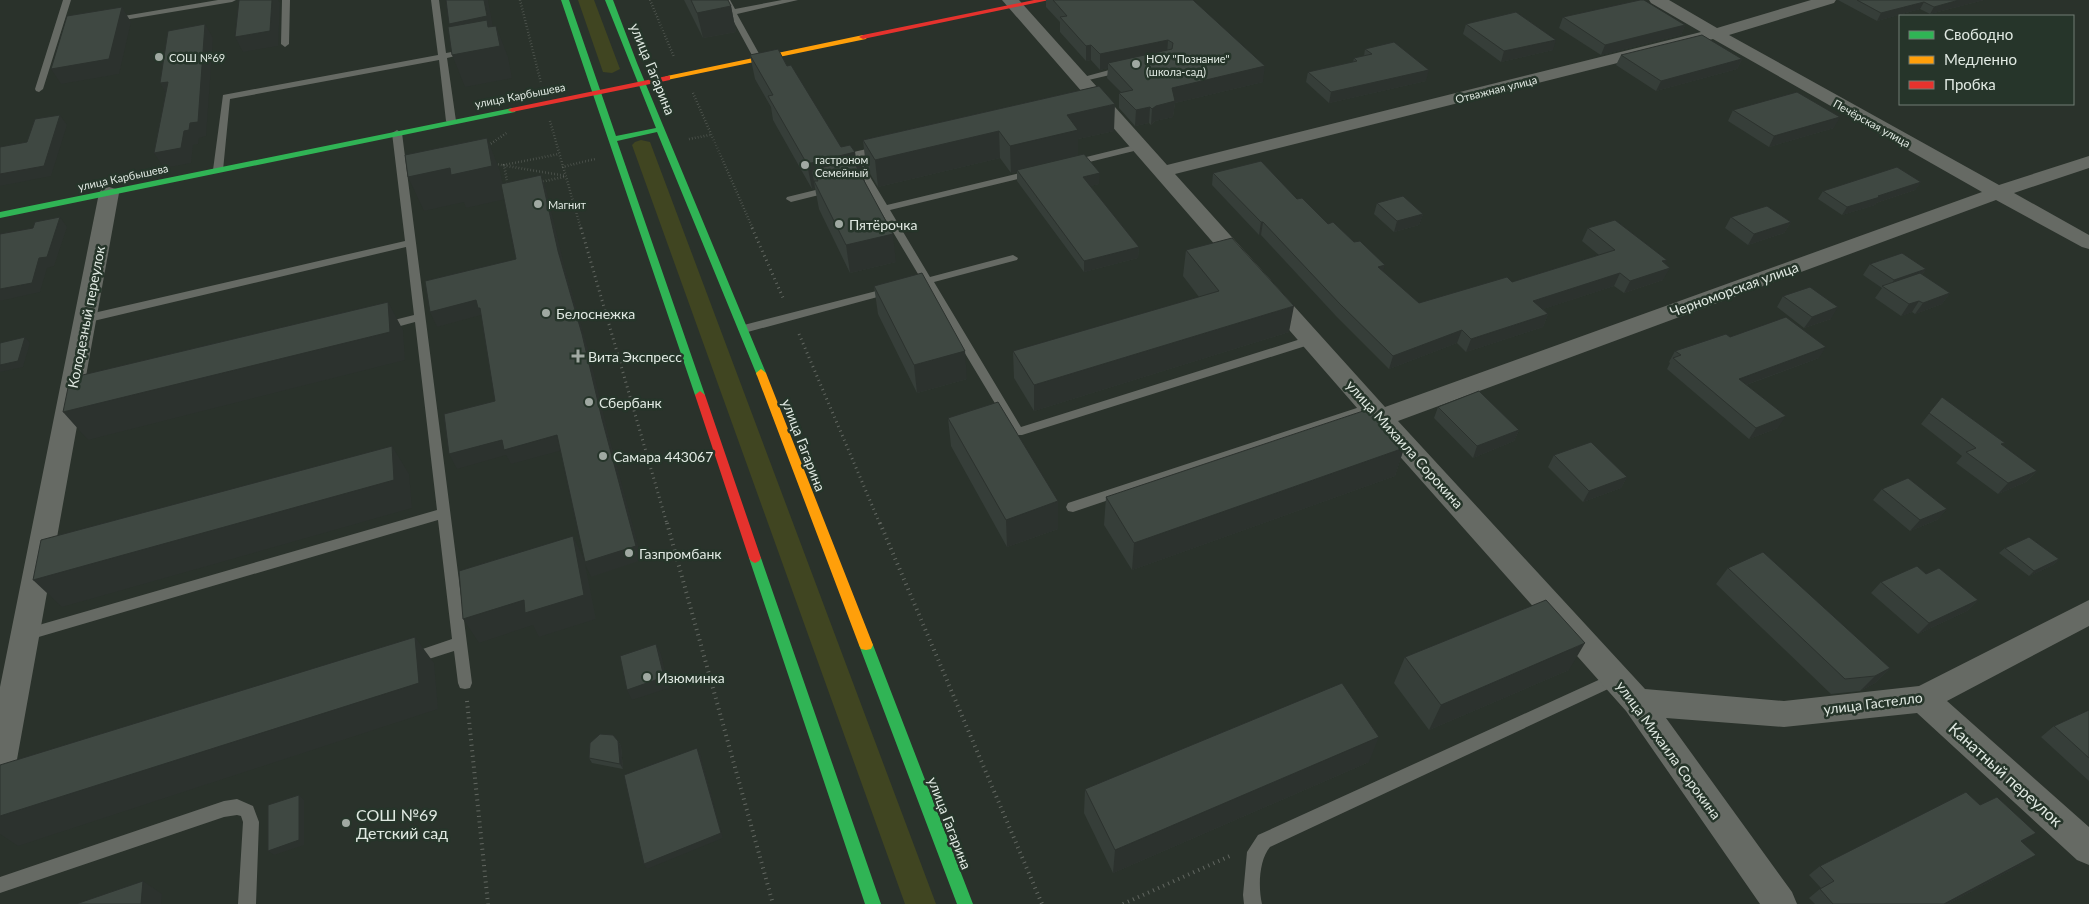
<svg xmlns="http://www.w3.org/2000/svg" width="2089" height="904" font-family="Lato,sans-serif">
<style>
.green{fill:#404521}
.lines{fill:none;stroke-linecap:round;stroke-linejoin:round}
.path-far2{stroke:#636862;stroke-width:2.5;stroke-dasharray:0.5 2.5;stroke-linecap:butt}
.path-far1{stroke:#636862;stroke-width:3;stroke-dasharray:1 4;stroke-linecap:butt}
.path{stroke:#636862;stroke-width:4;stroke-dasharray:1 4.5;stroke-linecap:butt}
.lane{fill:#666a64;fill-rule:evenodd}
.street{fill:#666a64;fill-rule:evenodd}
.fast{fill:#30b455;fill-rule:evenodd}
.slow{fill:#ff9f0a;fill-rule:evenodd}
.jam{fill:#e5322d;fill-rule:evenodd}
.wall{fill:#363e39}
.shaded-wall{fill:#2c322e}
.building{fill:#3f4842;stroke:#2c322e}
.poi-dot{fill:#a0a9a2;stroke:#26352a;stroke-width:2}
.labels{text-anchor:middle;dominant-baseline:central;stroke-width:5;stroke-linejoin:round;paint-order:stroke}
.far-poi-label{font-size:11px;fill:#e0e9e2;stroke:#26352a;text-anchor:start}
.far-street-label{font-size:11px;fill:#e0e9e2;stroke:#26352a}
.street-label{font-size:14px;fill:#e0e9e2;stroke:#26352a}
.poi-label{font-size:14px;fill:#e0e9e2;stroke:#26352a;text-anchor:start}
.near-street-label{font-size:16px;fill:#e0e9e2;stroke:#26352a}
.near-poi-label{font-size:16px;fill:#e0e9e2;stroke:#26352a;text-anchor:start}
</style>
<rect width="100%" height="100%" fill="#2a322b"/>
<path class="green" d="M578 0H594L620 69 612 73 603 72Z
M641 140 650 142 936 904H905L632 145 635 142Z"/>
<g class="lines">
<path class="path-far2" d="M520 0 541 83
M650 0 674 57
M693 93 753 229
M550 121 581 229
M689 139 710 135
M486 147 508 132
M495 164 566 176
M562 167 595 159
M540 182 564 177
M508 186 504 165 559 154"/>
<path class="path-far1" d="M581 228 667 524
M752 228 784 300
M799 334 880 524"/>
<path class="path" d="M667 523 773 904
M880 523 1042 904
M467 701 488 904
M1123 904 1232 855"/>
<path class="lane" d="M63 0H71L43 89 39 92 36 91 35 89Z
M218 0H236L232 2 112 22 108 20 112 18Z
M282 0H290L289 44 285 47 281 44Z
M431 0H439L446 53 468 49 472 52 447 58 456 121 454 123H448L446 121 439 60 230 99 223 170 218 173 215 172 213 170 223 95 438 55Z
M722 0H730L735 9 782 0H798L737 14 762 59 758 62 754 59Z
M1124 66 1127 67V71L1080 82 1076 79Z
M397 130 402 133 472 683 470 688 465 689 460 688 458 683 454 651 413 664 408 662 406 658 408 654 452 639 438 520 25 641 20 639 18 635 20 631 25 629 437 510 415 322 382 331 376 327 378 324 414 315 406 247 85 323 79 319 85 315 405 241 392 133Z
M1139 144 1142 145V149L1073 166 1068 163 1070 161Z
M880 146 883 147V151L858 157 887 205 1032 170 1037 173 1035 175 890 210 930 277 1013 255 1018 258 1017 260 934 282 1021 427 1307 337H1315L1317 340 1315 343 1022 435H1014L924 285 919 286 914 283 921 279 847 155 849 153Z
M832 186 835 187V191L791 202 786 199 787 197Z
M892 287 896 288 897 290 896 292 744 333 738 329 740 326Z
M1372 403 1376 404 1378 407 1376 410 1073 512 1068 511 1066 507 1068 503Z
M1616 672 1621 673 1623 678 1621 683 1270 847C1259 860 1258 887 1262 904H1244L1243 895 1247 852 1258 835Z
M237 799 253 806 259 822 256 904H238L243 822 241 816 237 815 224 817 0 893V877L224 801Z"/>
<path class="street" d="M1002 0H1019L1167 165 1701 32 1651 3 1649 0H1669L1717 28 1811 0H1836L1834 3 1729 35 1999 185 2089 156V168L2014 193 2089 235V249L2082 247 1996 200 1398 421 1645 689 1784 701 1919 686 2089 600V626L1947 701 2089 827V865L2077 860 1917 713 1784 727 1666 718 1792 892 1797 904H1760L1626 711 1371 424ZM1713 39 1982 192 1385 407 1175 174Z
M109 187 116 189 119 193 16 765 11 775 0 779V687L99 193 102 189Z"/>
<path class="fast" d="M561 0H569L616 136 656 128 605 0H613L637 63 766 373 765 376H757L756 373 657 132 617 141 705 395 700 399 695 395Z
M512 108 516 110 515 112 0 218V212Z
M755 553 759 555 761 558 881 904H865L749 558 751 555Z
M866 640 871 641 873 645 973 904H957L859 645 861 641Z"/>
<path class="slow" d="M863 35 867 37 866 39 667 80 663 78 667 76Z
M761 369 766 373 873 645 871 649 866 650 861 649 859 645 756 373Z"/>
<path class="jam" d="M1034 0H1049L863 39 859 37 863 35Z
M667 76H670V80L512 112 508 110 512 108Z
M700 391 705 395 761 558 759 561 755 563 751 561 749 558 695 395Z"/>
</g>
<path class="wall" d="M684 0H728L731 6 736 32 703 38Z
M1046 0H1193L1263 82 1175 103 1173 117 1155 121 1151 125 1149 123 1135 126 1119 108V93L1121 92 1107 78 1108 68 1100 70 1091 60 1086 61 1060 32V22L1046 7Z
M1838 0H1984L1930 14 1920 9 1877 21Z
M1563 17 1685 25 1681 35 1601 55 1559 28Z
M1466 24 1553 50 1501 62 1463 34Z
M1365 49 1426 81 1329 103 1306 82 1308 72 1353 62 1354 58 1364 56Z
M750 55 787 66 841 147 855 152 856 159 896 262 850 273 819 209 815 188 812 189 773 120 771 107 755 79Z
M1621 55 1742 59 1737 69 1656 91 1616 65Z
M1099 86 1114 131 1078 139V156L1099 184 1090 186 1139 247 1138 258 1084 272 1017 181V172L1011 173 1000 158 878 187 866 167 863 140Z
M1733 110 1834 128 1769 147 1728 121Z
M1213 173 1297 199 1328 224 1419 303 1512 282 1599 255 1582 241 1588 228 1665 264 1663 280 1624 293 1614 286 1543 309 1548 314 1543 327 1466 352 1457 343 1389 369 1336 316 1261 235H1259L1212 185Z
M1921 182 1915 190 1876 203 1875 205 1842 215 1818 199 1823 191Z
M1377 203 1423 214 1419 225 1394 232 1374 214Z
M1731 217 1791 222 1784 233 1748 245 1725 228Z
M1186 250 1289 332 1034 411 1014 378 1013 351 1199 297 1183 276Z
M1870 264 1926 269 1922 275 1950 293 1942 304 1915 314 1912 312 1901 316 1875 298 1882 288 1863 275Z
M874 286 967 379 917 393 878 314Z
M1783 296 1831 319 1804 328 1777 307Z
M1730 337 1819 358 1746 385 1778 428 1749 439 1667 369 1670 363 1669 362 1675 351Z
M1942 397 2003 446 2037 471 2026 482 1998 494 1956 463 1962 456 1921 424Z
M1438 407 1519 430 1514 441 1473 458 1434 418Z
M948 418 1058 501V529L1007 547 951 446Z
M1404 448 1395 476 1132 570 1104 525 1106 497Z
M1554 455 1627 477 1621 488 1583 502 1548 467Z
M1882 489 1947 509 1937 520 1910 531 1873 500Z
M2005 548 2059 559 2053 565 2029 576 1999 553Z
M1728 568 1890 668 1875 683 1860 691 1831 694 1716 584Z
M1926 574 1978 600 1967 611 1918 634 1871 593 1881 582Z
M1405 657 1569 670 1429 730 1394 683Z
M2089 710V781L2041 737 2054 726Z
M618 741 621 746 623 769 592 763 589 758Z
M1369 762 1113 873 1084 813 1085 789Z
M1980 805 2023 842 2022 864 1948 904H1815L1809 898 1821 888 1809 875 1820 866Z"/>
<path class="shaded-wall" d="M272 0H278L280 3 278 46 243 52 235 37Z
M484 0H488L496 42V26L508 57 512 78 465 87 452 55 460 49 449 24Z
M1959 0H1984L1930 14 1934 7Z
M1924 2 1920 9 1877 21 1881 13Z
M731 6 736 32 703 38 697 13Z
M122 7 131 22 119 74 61 84 51 69Z
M205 24 213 38 206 136 199 138 198 144 193 145 191 163 164 168 154 153Z
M1685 25 1681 35 1601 55 1605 45Z
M1168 40 1167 55 1108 63V68L1100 70V54Z
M1556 40 1553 50 1501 62 1504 51Z
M1091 45V60L1086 61V46Z
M1742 59 1737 69 1656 91 1661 81Z
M1265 66 1263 82 1175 103 1173 117 1155 121 1151 125 1152 109 1172 88Z
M1429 70 1426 81 1329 103 1331 92Z
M168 82 169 98 160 83Z
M1115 104 1114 131 1078 139V157L1017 170V172L1011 173 1010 146 1067 115Z
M1150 107 1149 123 1135 126 1136 110Z
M60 115 67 125 51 176 0 186V174Z
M1840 117 1834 128 1769 147 1774 136Z
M999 131 1000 158 878 187 875 160Z
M487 138 500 171 506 199 466 208 464 202 424 211 408 177Z
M855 152 856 164 862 163 866 190 818 181 812 170 815 188 812 189 807 164Z
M1100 173 1099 184 1083 188V177Z
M541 175 546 189 564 265 588 349 608 433 642 560 591 577 585 564 596 619 539 637 533 625 479 643 463 619 573 536 585 561 602 419 558 251Z
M1921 182 1915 190 1876 203 1875 205 1842 215 1847 207 1878 196Z
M1423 214 1419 225 1394 232 1397 221Z
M60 217 67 227 54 266 47 268 40 292 0 301V289L39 258Z
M1261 222H1263L1261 235H1259Z
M1791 222 1784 233 1748 245 1754 234Z
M893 234 896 262 850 273 846 245Z
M1139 247 1138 258 1084 272V261Z
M1667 260 1661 270 1670 268 1663 280 1624 293 1630 281 1662 261Z
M1385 265 1381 278 1378 267Z
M1926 269 1918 280 1888 290 1894 280Z
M1620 273 1614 286 1528 314 1533 301Z
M1950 293 1942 304 1915 314 1923 303Z
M476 300 486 322 481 315 437 327 430 312Z
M1919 301 1912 312 1901 316 1909 304Z
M388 302 403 330 405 360 88 440 63 412Z
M1294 306 1289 332 1034 411V385Z
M1838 307 1831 319 1804 328 1812 317Z
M1548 314 1543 327 1466 352 1471 339Z
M1462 330 1457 343 1389 369 1393 356Z
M25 337 30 343 23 367 0 372V365Z
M1826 347 1819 358 1732 390 1739 379Z
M965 351 967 379 917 393 914 365Z
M1786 416 1778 428 1749 439 1756 428Z
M1519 430 1514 441 1473 458 1477 446Z
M557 435 563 450 511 464 506 455 457 469 449 454 502 440Z
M392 446 409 474 412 508 62 607 33 580Z
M1404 448 1395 476 1132 570 1134 543Z
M2037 471 2026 482 1998 494 2008 483Z
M1627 477 1621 488 1583 502 1589 491Z
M1058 501V529L1007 547 1006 520Z
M1947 509 1937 520 1910 531 1920 520Z
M2059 559 2053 565 2029 576 2034 571Z
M1978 600 1967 611 1918 634 1929 623Z
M415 637 434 663 438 709 18 846 0 834V816Z
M1585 643 1569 670 1429 730 1441 705Z
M656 644 661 654 669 688 632 700 627 690Z
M1890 668 1875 683 1860 691 1875 676Z
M1379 737 1369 762 1113 873 1115 850Z
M618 741 621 746 623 769 620 764Z
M697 748 700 753 723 838 647 869 644 864Z
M299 795 304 800V845L274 855 268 851Z
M2036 833 2022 843 2021 841Z
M2036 855 2022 864 1948 904H1944Z
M143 881 162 894 161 904H141Z"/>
<path class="building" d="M239 0H272L270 31 235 37Z
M446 0H484L487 16 449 24Z
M691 0H728L731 6 697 13Z
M1053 0H1193L1265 66 1172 88 1175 101 1156 106 1152 109 1150 107 1136 110 1119 93 1133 90 1108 63 1172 49 1173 43 1168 40 1100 54 1091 45 1086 46 1060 17 1067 16Z
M1640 0H1644L1685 25 1605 45 1563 17Z
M1857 0H1959L1934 7 1924 2 1881 13Z
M122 7 109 59 51 69 67 16Z
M1516 12 1556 40 1504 51 1466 24Z
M487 20 488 27 496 26 500 46 452 55 448 27Z
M205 24 198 122 190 123 189 130 184 131 181 148 154 153 168 82 160 83 168 31Z
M1702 35 1742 59 1661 81 1621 55Z
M1394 42 1429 70 1331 92 1308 72 1357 61 1354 58 1372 54 1365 49Z
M778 49 787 66 791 65 841 147 850 145 855 152 807 164 768 96 773 95 750 55Z
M1099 86 1115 104 1067 115 1078 130 1010 146 999 131 875 160 863 140Z
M1797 92 1840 117 1774 136 1733 110Z
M60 115 44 166 0 174V147L27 142 35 119Z
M487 138 492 166 451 175 450 168 408 177 405 155Z
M1084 154 1100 173 1083 177 1139 247 1084 261 1017 170Z
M859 158 862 163 855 164 893 234 846 245 814 181H818L812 170Z
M1261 161 1297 199 1302 198 1328 224 1333 222 1354 242 1360 241 1385 265 1378 267 1419 303 1507 277 1512 282 1615 250 1588 228 1615 220 1667 260 1662 261 1670 268 1630 281 1620 273 1533 301 1548 314 1471 339 1462 330 1393 356 1339 303 1263 222H1261L1213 173Z
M1897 167 1921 182 1878 196 1880 197 1847 207 1823 191Z
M541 175 558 251 582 334 602 419 636 546 585 562 557 435 504 450 502 440 449 454 444 414 495 401 480 308H478L476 300 430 312 425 281 516 259 501 184Z
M1403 196 1423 214 1397 221 1377 203Z
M1767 206 1791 222 1754 234 1731 217Z
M60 217 47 257 39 258 32 283 0 289V234L33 228 35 222Z
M1232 238 1294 306 1034 385 1013 351 1219 291 1186 250Z
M1902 253 1926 269 1894 280 1870 264Z
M922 273 965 351 914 365 874 286Z
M1920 273 1950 293 1923 303 1919 301 1909 304 1882 286Z
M1810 287 1838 307 1812 317 1783 296Z
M388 302 390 332 63 412 70 378Z
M1786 317 1826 347 1739 379 1786 416 1756 428 1673 358 1681 355 1675 351 1726 334 1730 337Z
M25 337 18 361 0 365V343Z
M1479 391 1519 430 1477 446 1438 407Z
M1942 397 2005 443 2001 444 2037 471 2008 483 1966 452 1976 448 1929 413Z
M998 402 1058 501 1006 520 948 418Z
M1369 409 1404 448 1134 543 1106 497Z
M1591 442 1627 477 1589 491 1554 455Z
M392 446 394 480 33 580 41 540Z
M1908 478 1947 509 1920 520 1882 489Z
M573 536 584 595 525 613 524 600 463 619 459 571Z
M2029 537 2059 559 2034 571 2005 548Z
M1763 552 1890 668 1875 676 1845 679 1728 568Z
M1917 566 1926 574 1939 568 1978 600 1929 623 1881 582Z
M1546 600 1585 643 1441 705 1405 657Z
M415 637 419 683 0 816V765Z
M656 644 664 677 627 690 620 656Z
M1342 683 1379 737 1115 850 1085 789Z
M2089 710V758L2054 726Z
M600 734 613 735 618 741 620 764 589 758 590 743Z
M697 748 721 833 644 864 624 775Z
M1966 792 1980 805 1997 797 2036 833 2021 841 2036 855 1944 904H1833L1820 889 1834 881 1820 866Z
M299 795V840L268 851V805Z
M143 881 141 904H76Z"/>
<g class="poi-dot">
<circle cx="159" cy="57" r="5"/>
<circle cx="1136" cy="64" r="5"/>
<circle cx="805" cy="165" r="5"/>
<circle cx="538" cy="204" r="5"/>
<circle cx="839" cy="224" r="5"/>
<circle cx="546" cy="313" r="5"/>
<path d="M575.5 348.5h5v5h5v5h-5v5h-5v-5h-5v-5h5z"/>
<circle cx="589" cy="402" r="5"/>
<circle cx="603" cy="456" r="5"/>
<circle cx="629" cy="553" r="5"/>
<circle cx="647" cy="677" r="5"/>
<circle cx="346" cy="823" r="5"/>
</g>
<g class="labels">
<g class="far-poi-label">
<text x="169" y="57">СОШ №69</text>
<text x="1146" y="58">НОУ "Познание"<tspan x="1146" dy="13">(школа-сад)</tspan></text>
<text x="815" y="159">гастроном<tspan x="815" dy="13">Семейный</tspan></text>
<text x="548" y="204">Магнит</text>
</g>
<g class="far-street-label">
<text transform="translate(1496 89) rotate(-14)">Отважная улица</text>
<text transform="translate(520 95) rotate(-11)">улица Карбышева</text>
<text transform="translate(1872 123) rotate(29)">Печёрская улица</text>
<text transform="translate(123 177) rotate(-12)">улица Карбышева</text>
</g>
<g class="street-label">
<text transform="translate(653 69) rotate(68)">улица Гагарина</text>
<text transform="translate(1734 289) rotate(-20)">Черноморская улица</text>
<text transform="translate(86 317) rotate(-79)">Колодезный переулок</text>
<text transform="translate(1405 444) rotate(48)">улица Михаила Сорокина</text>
<text transform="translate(804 445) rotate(69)">улица Гагарина</text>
<text transform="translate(1873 703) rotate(-7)">улица Гастелло</text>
<text transform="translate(1669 750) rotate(54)">улица Михаила Сорокина</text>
<text transform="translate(950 823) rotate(69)">улица Гагарина</text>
</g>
<g class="poi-label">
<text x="849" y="224">Пятёрочка</text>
<text x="556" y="313">Белоснежка</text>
<text x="588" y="356">Вита Экспресс</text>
<text x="599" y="402">Сбербанк</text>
<text x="613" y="456">Самара 443067</text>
<text x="639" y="553">Газпромбанк</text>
<text x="657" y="677">Изюминка</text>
</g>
<g class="near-street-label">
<text transform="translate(2006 774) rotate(42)">Канатный переулок</text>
</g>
<g class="near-poi-label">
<text x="356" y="814">СОШ №69<tspan x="356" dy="18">Детский сад</tspan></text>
</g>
</g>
<rect x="1899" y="15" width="175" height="90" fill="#26352a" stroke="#707d74"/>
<rect x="1909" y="31" width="25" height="8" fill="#30b455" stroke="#707d74"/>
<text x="1944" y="40" font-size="15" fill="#e0e9e2">Свободно</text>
<rect x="1909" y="56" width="25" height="8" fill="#ff9f0a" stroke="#707d74"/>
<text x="1944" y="65" font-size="15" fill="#e0e9e2">Медленно</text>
<rect x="1909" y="81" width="25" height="8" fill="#e5322d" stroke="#707d74"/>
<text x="1944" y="90" font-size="15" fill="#e0e9e2">Пробка</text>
</svg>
